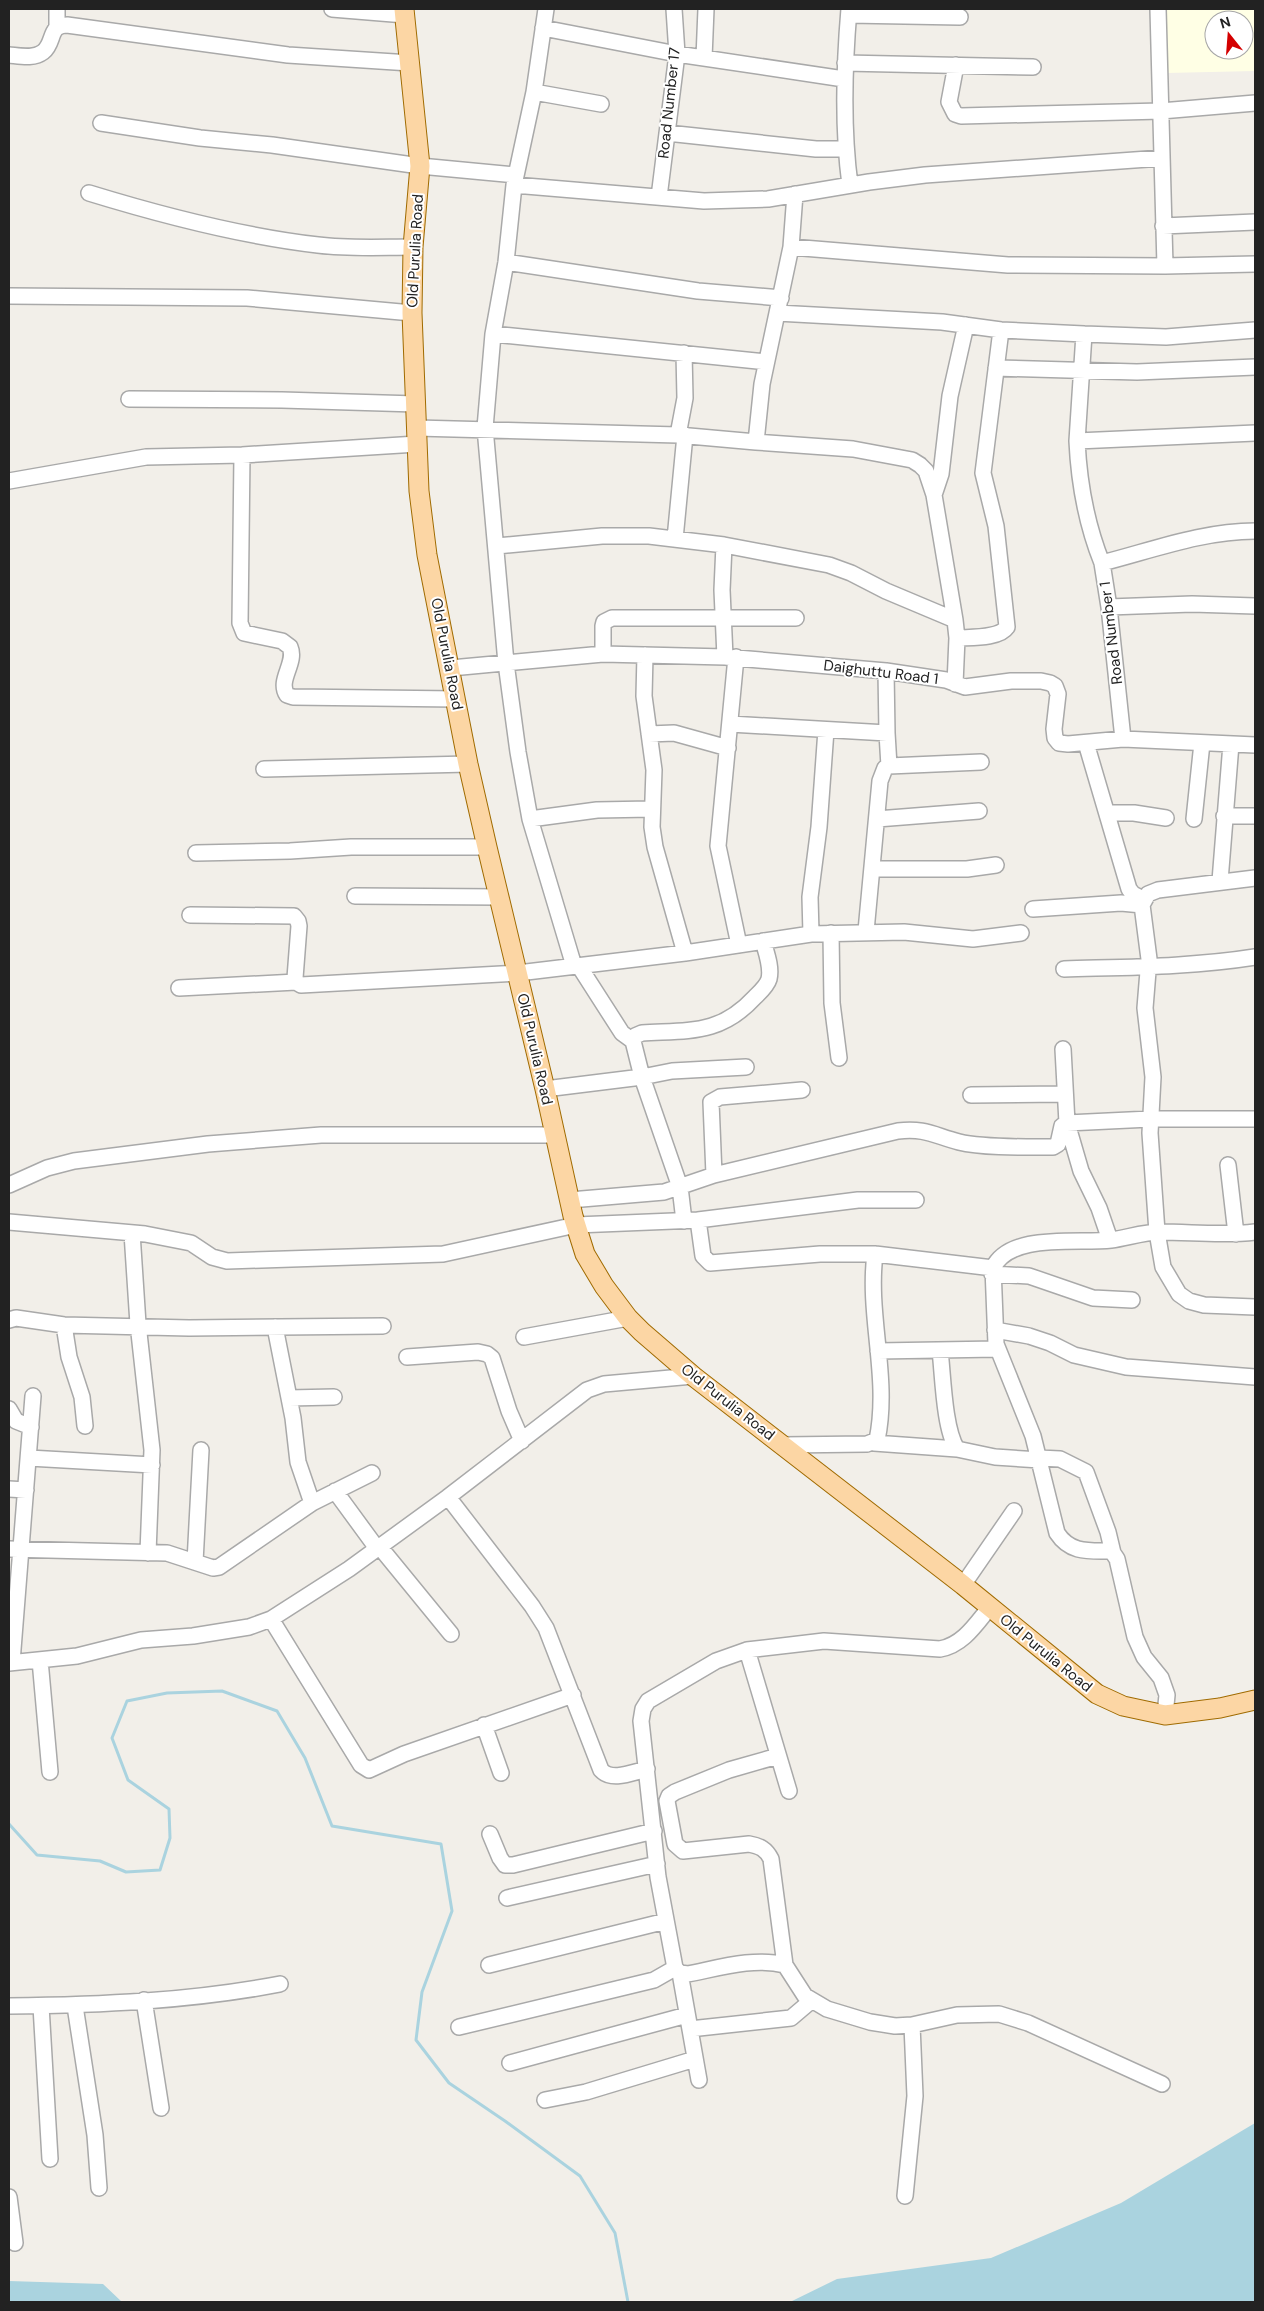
<svg xmlns="http://www.w3.org/2000/svg" width="1264" height="2311" font-family="'DM Sans',sans-serif">
<style>
.education{fill:#ffffe5;fill-rule:evenodd}
.water{fill:#aad3df}
.lines{fill:none;stroke-linecap:round;stroke-linejoin:round}
.stream{stroke:#aad3df;stroke-width:3}
.minor-casing{stroke:#a9a9a9;stroke-width:18}
.major-casing{stroke:#a06b00;stroke-width:21}
.minor{stroke:#fff;stroke-width:15}
.major{stroke:#fcd6a4;stroke-width:19}
.labels{text-anchor:middle;dominant-baseline:central;stroke-width:4;stroke-linejoin:round;paint-order:stroke}
.street-label{font-size:15px;fill:#222;stroke:#fff}
</style>
<rect width="100%" height="100%" fill="#f2efe9"/>
<path class="education" d="M1164 9H1255V71L1166 73ZM1214 20H1244V50H1214Z"/>
<path class="water" d="M1255 2123V2302H790L837 2279 991 2258 1121 2203Z
M9 2281 103 2284 122 2302H9Z"/>
<g class="lines">
<path class="stream" d="M9 1824 37 1855 100 1861 126 1872 160 1870 170 1838 169 1809 128 1780 112 1738 127 1701 167 1693 222 1691 277 1711 305 1758 332 1826 441 1844 452 1911 422 1992 416 2040 449 2083 505 2121 580 2176 615 2233 628 2302"/>
<defs>
<path id="minor" d="M332 9 405 15
M546 9 534 92 514 185 506 262 493 334 485 428 506 663 518 752 530 819 574 966H579L622 1033 633 1041
M849 9C844 68 842 126 850 185
M1158 9 1165 266
M849 15 960 17
M57 27V9
M543 28 677 54 844 79
M9 55C20 56 34 59 43 52 55 43 48 25 67 25L288 55 410 63
M704 58 706 9
M845 63 1033 67
M956 65 949 102 955 114 961 116 1161 111 1255 103
M534 92 601 104
M101 123 200 138 272 145 420 166 516 175
M667 133 816 149H845
M514 185 704 201 768 199 869 182 925 175 1162 158
M89 193C164 216 240 236 318 245 349 249 382 247 413 247
M659 197 677 54 674 9
M1163 226 1255 222
M791 247 795 194
M506 262 698 291 781 298
M9 296 247 298 412 313
M777 313 942 322 1001 330 1084 334 1166 337 1255 330
M493 334 766 362
M996 368 1137 372 1255 367
M129 399 282 400 416 404
M417 428 678 435 756 442 762 384 791 247 1008 265 1165 266 1255 264
M678 435 685 398 684 353
M1077 441 1084 334
M756 442 853 449 912 460 920 465 926 471 934 495 955 620
M242 455 240 623 244 633 282 641 290 647C297 663 277 680 287 695L293 697 456 699
M9 481 146 457 242 455 417 444
M934 495 941 474 950 396 966 325
M675 539 685 435
M724 545 722 590 725 657
M497 546 602 536H649L724 545 829 565 851 573 886 591 955 620 957 638 955 684
M1102 563C1086 523 1079 484 1077 441L1255 433
M1109 607 1192 604 1255 606
M957 638C970 637 999 639 1007 627L996 526 983 473 1001 330
M603 654V626L604 622 612 618H796
M645 655 644 696 654 770 652 827 655 847 685 953
M736 657 718 846 739 945
M451 668 603 654 725 657 886 671 946 680 965 687 1011 681H1041L1050 683 1055 686 1058 694 1054 729 1055 738 1059 743 1068 744 1123 739 1255 745
M730 724 887 733 886 671
M887 733 889 766
M649 734 674 733 728 748
M1123 739 1109 607 1102 563C1153 550 1203 531 1255 531
M1086 743 1129 889 1133 894 1143 899
M264 769 468 764
M1107 813H1134L1166 818
M1224 816H1255
M530 819 597 810 651 809
M877 819 979 811
M1194 819 1202 743
M196 853 290 851 351 847H487
M872 869H967L996 865
M1255 878 1158 890 1148 894 1142 905 1149 959 1145 1008 1153 1077 1150 1133 1157 1232 1163 1267 1179 1294 1189 1301 1204 1305 1255 1307
M1220 881 1231 744
M355 896 499 897
M1033 909 1121 903 1142 905
M190 915 294 916 298 921 299 926 295 978 296 982 301 985 518 973 685 953 811 934 904 932 973 939 1021 933
M866 931 880 781 885 768 889 766 981 762
M831 933 832 1003 839 1058
M811 934 810 897 819 827 826 730
M1064 969C1127 967 1192 967 1255 957
M179 988 296 982
M1063 1049 1067 1123 1081 1171 1099 1208 1110 1240
M746 1067 672 1071 642 1077 633 1041 635 1036 642 1033C690 1030 720 1035 755 997 760 992 767 986 769 979 772 967 766 952 763 941
M545 1089 642 1077 680 1187 684 1221
M971 1095 1064 1094
M1228 1165 1236 1234
M714 1175 711 1102 720 1097 802 1090
M9 1185 47 1168 74 1161 208 1144 321 1135H556
M570 1200 664 1192 714 1175 898 1131C925 1128 933 1135 959 1142 983 1148 1027 1147 1053 1147L1058 1144 1062 1126 1067 1123 1150 1119H1255
M698 1220 703 1256 710 1263 820 1254H875L993 1268
M9 1222 145 1234 191 1243 212 1257 227 1261 443 1254 576 1225 698 1220 858 1200H916
M132 1233 138 1324 152 1450 148 1553
M992 1274 1029 1276 1093 1298 1132 1300
M9 1320 16 1318 64 1325 189 1328 383 1326
M64 1325 69 1357 82 1397 85 1426
M275 1327 293 1418 298 1462 312 1503
M995 1330 1029 1336 1050 1343 1074 1355 1126 1367 1255 1377
M524 1337 628 1318
M940 1350C943 1376 944 1429 957 1449L995 1457 1040 1460
M878 1351 997 1349
M407 1357 478 1352 487 1354 492 1358 509 1411 522 1441
M289 1398 334 1397
M9 1409 16 1421 31 1427
M874 1443 957 1449
M783 1445 867 1444 877 1440C890 1378 867 1316 875 1254
M29 1458 152 1465
M1039 1458 1060 1459 1086 1472 1108 1532 1113 1553
M9 1489 26 1490
M335 1491 376 1547 379 1546 451 1634
M448 1497 532 1606 546 1628 601 1770C612 1782 633 1772 647 1769
M9 1549 167 1553 213 1568 219 1567 312 1503 372 1473
M195 1562 201 1450
M963 1585 1014 1511
M990 1607C976 1624 963 1645 940 1649L824 1641 747 1650 716 1661 648 1701 643 1709 641 1721 658 1877 675 1968 680 1973 688 1974C719 1968 754 1957 785 1965L805 1996 827 2009 870 2022 895 2026 912 2025 957 2015 999 2014 1028 2023 1162 2084
M271 1619 361 1765 369 1770 404 1754 573 1695
M747 1650 789 1791
M40 1660 50 1772
M12 1662 33 1396
M9 1663 77 1656 141 1640 193 1636 249 1627 271 1619 349 1569 448 1497 587 1390 604 1384 693 1376
M1165 1715 1167 1695 1161 1678 1144 1657 1135 1637 1117 1559 1113 1553 1109 1551C1088 1551 1070 1553 1057 1533L1033 1436 996 1344 993 1268C1010 1232 1079 1244 1111 1240 1127 1238 1143 1232 1160 1232 1191 1232 1224 1236 1255 1232
M484 1725 501 1773
M778 1756 729 1770 675 1792 669 1796 667 1801 675 1844 683 1851 749 1844C760 1846 766 1849 771 1859L785 1965
M490 1834 500 1858 505 1865H513L654 1831
M507 1898 657 1864
M489 1965 666 1921
M680 1973 699 2080
M144 2000 161 2108
M9 2006C100 2005 191 2001 280 1984
M41 2006 50 2159
M75 2006 95 2135 99 2188
M459 2027 654 1980 675 1968
M690 2029 791 2018 811 2001
M510 2063 687 2015
M545 2100 586 2092 695 2059
M905 2196 915 2096 912 2025
M9 2197 15 2243"/>
<path id="major" d="M404 9 420 166 413 247 412 313 419 491 427 555 468 764 487 847 545 1089 573 1216 585 1254 604 1286 628 1318 642 1332 693 1376 963 1585 1097 1694 1123 1706 1165 1715 1220 1708 1255 1700"/>
</defs>
<use href="#minor" class="minor-casing"/>
<use href="#major" class="major-casing"/>
<use href="#minor" class="minor"/>
<use href="#major" class="major"/>
</g>
<g class="labels">
<g class="street-label">
<text transform="translate(669 103) rotate(-84)">Road Number 17</text>
<text transform="translate(415 251) rotate(-87)">Old Purulia Road</text>
<text transform="translate(1111 633) rotate(-97)">Road Number 1</text>
<text transform="translate(447 654) rotate(79)">Old Purulia Road</text>
<text transform="translate(881 672) rotate(7)">Daighuttu Road 1</text>
<text transform="translate(535 1049) rotate(77)">Old Purulia Road</text>
<text transform="translate(728 1402) rotate(38)">Old Purulia Road</text>
<text transform="translate(1046 1653) rotate(39)">Old Purulia Road</text>
</g>
</g>
<rect width="1264" height="2311" fill="none" stroke="#222222" stroke-width="20"/>
<g transform="translate(1229 35) rotate(343)"><circle r="24" fill="#ffffff" stroke="#a7a7a7"/>
<path d="M0-4L9 19L0 12L-9 19Z" fill="#d40000"/>
<text y="-8" font-size="14" font-weight="bold" text-anchor="middle" fill="#222222">N</text>
</g>
</svg>
